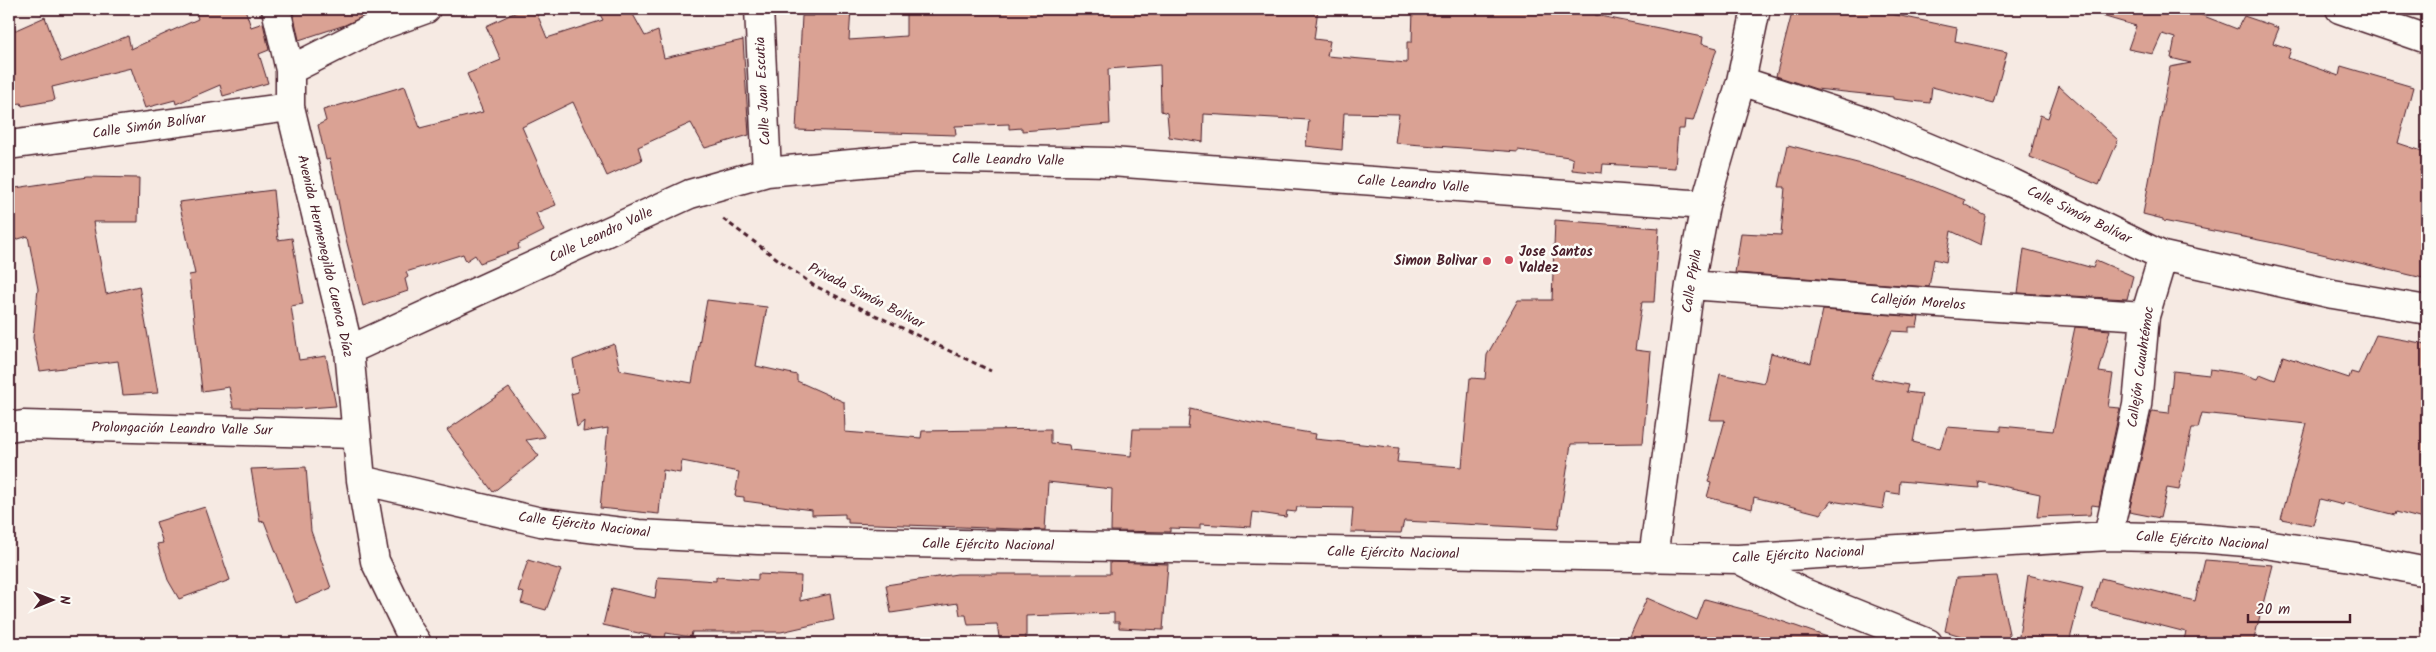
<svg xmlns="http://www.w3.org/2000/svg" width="2436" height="652" font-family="Kalam,sans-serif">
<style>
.building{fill:#daa294;stroke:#4a1f2b}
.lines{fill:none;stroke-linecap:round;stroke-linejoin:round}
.minor-casing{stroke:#4a1f2b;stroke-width:31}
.path{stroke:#4a1f2b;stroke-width:3;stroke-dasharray:5 4;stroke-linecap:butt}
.minor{stroke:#fdfcf7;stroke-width:28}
.poi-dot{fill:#d1495b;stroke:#fdfcf7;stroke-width:2}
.labels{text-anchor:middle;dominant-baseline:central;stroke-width:5;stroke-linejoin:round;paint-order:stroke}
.street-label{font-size:14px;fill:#4a1f2b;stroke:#fdfcf7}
.poi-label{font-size:14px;font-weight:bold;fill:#4a1f2b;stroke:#fdfcf7;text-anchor:start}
</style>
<rect width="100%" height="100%" fill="#f6eae3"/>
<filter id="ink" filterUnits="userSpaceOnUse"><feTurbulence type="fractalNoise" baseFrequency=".02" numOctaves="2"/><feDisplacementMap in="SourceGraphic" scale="10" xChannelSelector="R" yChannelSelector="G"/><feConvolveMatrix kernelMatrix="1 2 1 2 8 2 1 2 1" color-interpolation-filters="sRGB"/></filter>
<g filter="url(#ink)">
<path class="building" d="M195 9H245L251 27 263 23 269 50 259 54 268 83 223 96 220 85 176 104 175 100 145 108 131 68 52 87 55 100 22 106 21 103 9 105V33L45 17 61 62 128 36 131 49 198 19Z
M301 9H377V10L345 25 299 40 293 12Z
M523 9H535L547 38 603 20 597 9H630L645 36 658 31 664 58 743 40 749 135 705 148 691 123 638 147 642 160 607 176 573 102 522 127 556 205 536 213 544 231 518 244 519 249 480 263 475 255 466 261 463 254 406 272 408 277 405 279 408 291 363 306 344 231 330 159 326 160 318 125 326 121 323 110 405 86 420 128 483 112 467 74 501 60 486 26Z
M814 9H851L849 40 906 36V9H1318L1314 39 1330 41 1327 56 1407 63V42H1412L1413 9 1533 11V9H1596L1595 15 1703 37 1702 44 1717 48 1693 121 1685 120 1684 129H1678L1675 168 1603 164 1602 173 1572 170 1573 159 1569 157 1518 150V152L1395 143 1399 114 1344 113 1342 150 1306 146 1309 120 1204 114 1203 142 1169 137 1167 113 1161 111 1160 65 1108 69 1110 124 1022 131V128L1009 129V124L955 126 956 135 796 130 802 16H814Z
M1793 9H1868L1957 28 1955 41 2007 52 1993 103 1932 87 1930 103 1893 99V97L1816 89 1776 76Z
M2103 9H2186L2237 29 2244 16 2279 28 2273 43 2291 49 2288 58 2339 76 2341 66 2413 87 2398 143 2425 152 2420 171 2427 173V279L2284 245 2163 221V219L2143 214 2170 67 2191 63 2171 58 2175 38 2162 34 2153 54 2128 49 2136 26 2102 16Z
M2059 86 2118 140 2099 185 2030 157 2040 115 2048 118Z
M1788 145 1869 166 1915 180 1965 200 1964 204 1986 216 1981 245 1951 231 1946 262 1934 259 1929 287 1735 273 1741 233 1781 235 1785 187H1779Z
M87 177 139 178 138 222H93L106 294 139 286 158 393 123 395 118 361 40 371 33 338 38 289 28 236 9 242V189Z
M273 190 278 240 292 238 303 304 291 306 299 360 326 356 336 406 295 409 233 408 229 387 202 391 189 275 195 274 179 202Z
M1555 220 1659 228 1654 302H1642L1635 350 1651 352 1643 443 1571 444 1558 529 1404 521 1401 533 1351 532 1353 508 1297 507 1296 512 1287 511 1286 517 1253 512 1251 527 1200 524V529L1170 528V532L1111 531 1112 489 1048 482 1045 530 848 523V518H845V514L812 515V510L744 501V497L735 496 739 472 682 461 680 473 663 470 659 514 600 508 608 428 583 432 584 421 577 427 571 394 578 392 573 360 614 344 620 370 692 383 707 300 767 307 756 366 797 375V381L844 402 845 432 921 438 922 431 1051 429V443L1069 445 1070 450 1131 456 1133 429H1188L1190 409 1251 423 1316 434 1315 439 1399 448 1397 462 1462 467 1470 378 1485 379 1487 355 1518 300H1552Z
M2024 249 2093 268 2096 260 2133 276 2127 299 2018 293Z
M1823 310 1919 317 1917 327H1909V332L1892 331 1871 378 1908 385 1906 392 1922 394 1913 442 1940 449 1947 427 2001 431V426L2053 431 2075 327 2110 330 2099 372 2113 374 2108 407 2120 408 2099 506 2092 505 2090 515 2037 517 2040 494 1978 481 1979 488 1900 481 1899 494 1886 492 1883 509 1831 501 1821 514 1754 497 1752 509 1707 497 1711 483 1708 482 1725 420H1710L1720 374 1764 383 1771 353 1811 363Z
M2376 335 2427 344V520L2396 512 2395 515 2344 502 2343 505 2320 499 2313 525 2281 519 2307 424 2202 413 2198 428H2192L2179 490 2167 488 2160 518 2129 512 2152 411 2169 413 2173 371 2209 375 2210 369 2243 374 2257 379 2260 374 2275 380 2283 356 2349 378 2351 372 2358 374Z
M509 388 545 437 526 440 539 456 493 492 447 430Z
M306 467 311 531 331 588 296 603 264 521 260 522 251 469Z
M205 507 230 580 179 599 168 580 157 544 163 543 156 522Z
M528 560 561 570 546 610 521 603 524 593 518 591Z
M2205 560 2273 565 2253 643H2183L2186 632 2092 608 2101 578 2195 601Z
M1110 562 1168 564 1163 630 1119 628V622H1114V613L1026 616V643H1000L997 624 968 625 966 615H960L958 603 891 613 886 585 957 574H1110Z
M758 574 801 576 800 601 830 594 834 620 781 632H692L691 637 666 633 665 639 603 625 612 588 655 598 658 577 716 581V577L758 580Z
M2028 575 2083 588 2069 643H2018Z
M1997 576 2011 643H1983L1945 631 1956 578Z
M1647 598 1697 620 1705 599 1761 614 1833 639V643H1627Z"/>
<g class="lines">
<defs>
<path id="minor" d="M276 9 290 70V107L349 350 361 480 375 561 409 631 417 643
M759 9 767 172
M2340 9 2427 39
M290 70 371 29 426 9
M1741 81 1867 122 2010 182 2163 256 2333 294 2427 310
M9 145 290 107
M1690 285 1981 306 2145 316
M349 350 690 194 767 172 915 158 1111 162 1705 205
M9 427 23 425 356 434
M361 480 541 522 638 534 758 540 1738 559 2108 536 2198 538 2258 543 2351 557 2427 572
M2108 536 2137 405 2145 316 2163 256
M1653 558 1690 285 1705 205 1741 81 1756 9
M1740 560 1802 592 1928 643"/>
</defs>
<use href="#minor" class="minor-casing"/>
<path class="path" d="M723 219 813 285 991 371"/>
<use href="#minor" class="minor"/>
</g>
</g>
<g class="poi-dot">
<circle cx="1509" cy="260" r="5"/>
<circle cx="1487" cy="261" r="5"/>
</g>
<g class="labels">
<g class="street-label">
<text transform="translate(763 91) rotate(-93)">Calle Juan Escutia</text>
<text transform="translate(149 126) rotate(-8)">Calle Simón Bolívar</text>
<text transform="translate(1008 160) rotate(1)">Calle Leandro Valle</text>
<text transform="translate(1413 184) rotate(4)">Calle Leandro Valle</text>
<text transform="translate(2079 215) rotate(26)">Calle Simón Bolívar</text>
<text transform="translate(601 235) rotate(-25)">Calle Leandro Valle</text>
<text transform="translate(325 256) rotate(77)">Avenida Hermenegildo Cuenca Díaz</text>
<text transform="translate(1692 281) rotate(-81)">Calle Pípila</text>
<text transform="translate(866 296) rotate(27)">Privada Simón Bolívar</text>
<text transform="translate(1918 302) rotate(4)">Callejón Morelos</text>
<text transform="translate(2141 367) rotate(-82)">Callejón Cuauhtémoc</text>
<text transform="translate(182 429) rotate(1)">Prolongación Leandro Valle Sur</text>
<text transform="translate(584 525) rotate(7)">Calle Ejército Nacional</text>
<text transform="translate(2202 541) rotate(4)">Calle Ejército Nacional</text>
<text transform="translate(988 545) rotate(1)">Calle Ejército Nacional</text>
<text transform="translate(1393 553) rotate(1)">Calle Ejército Nacional</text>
<text transform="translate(1798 555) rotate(-3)">Calle Ejército Nacional</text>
</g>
<g class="poi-label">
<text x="1519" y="252">Jose Santos<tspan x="1519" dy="16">Valdez</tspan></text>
<text x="1477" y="261" text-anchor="end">Simon Bolivar</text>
</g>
</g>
<rect width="2436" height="652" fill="none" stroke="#fdfcf7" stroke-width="30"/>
<rect x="15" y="15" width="2406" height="622" fill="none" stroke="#4a1f2b" stroke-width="2" filter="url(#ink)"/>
<g transform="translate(52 600) rotate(89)" stroke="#fdfcf7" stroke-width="4" paint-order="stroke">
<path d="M0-4L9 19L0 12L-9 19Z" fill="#4a1f2b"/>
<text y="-8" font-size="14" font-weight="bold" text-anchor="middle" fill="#4a1f2b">N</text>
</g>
<path d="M2248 614v8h102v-8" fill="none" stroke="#4a1f2b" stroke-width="2.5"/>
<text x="2256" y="614" font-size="15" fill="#4a1f2b" stroke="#fdfcf7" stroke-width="4" paint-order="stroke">20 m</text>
</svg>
